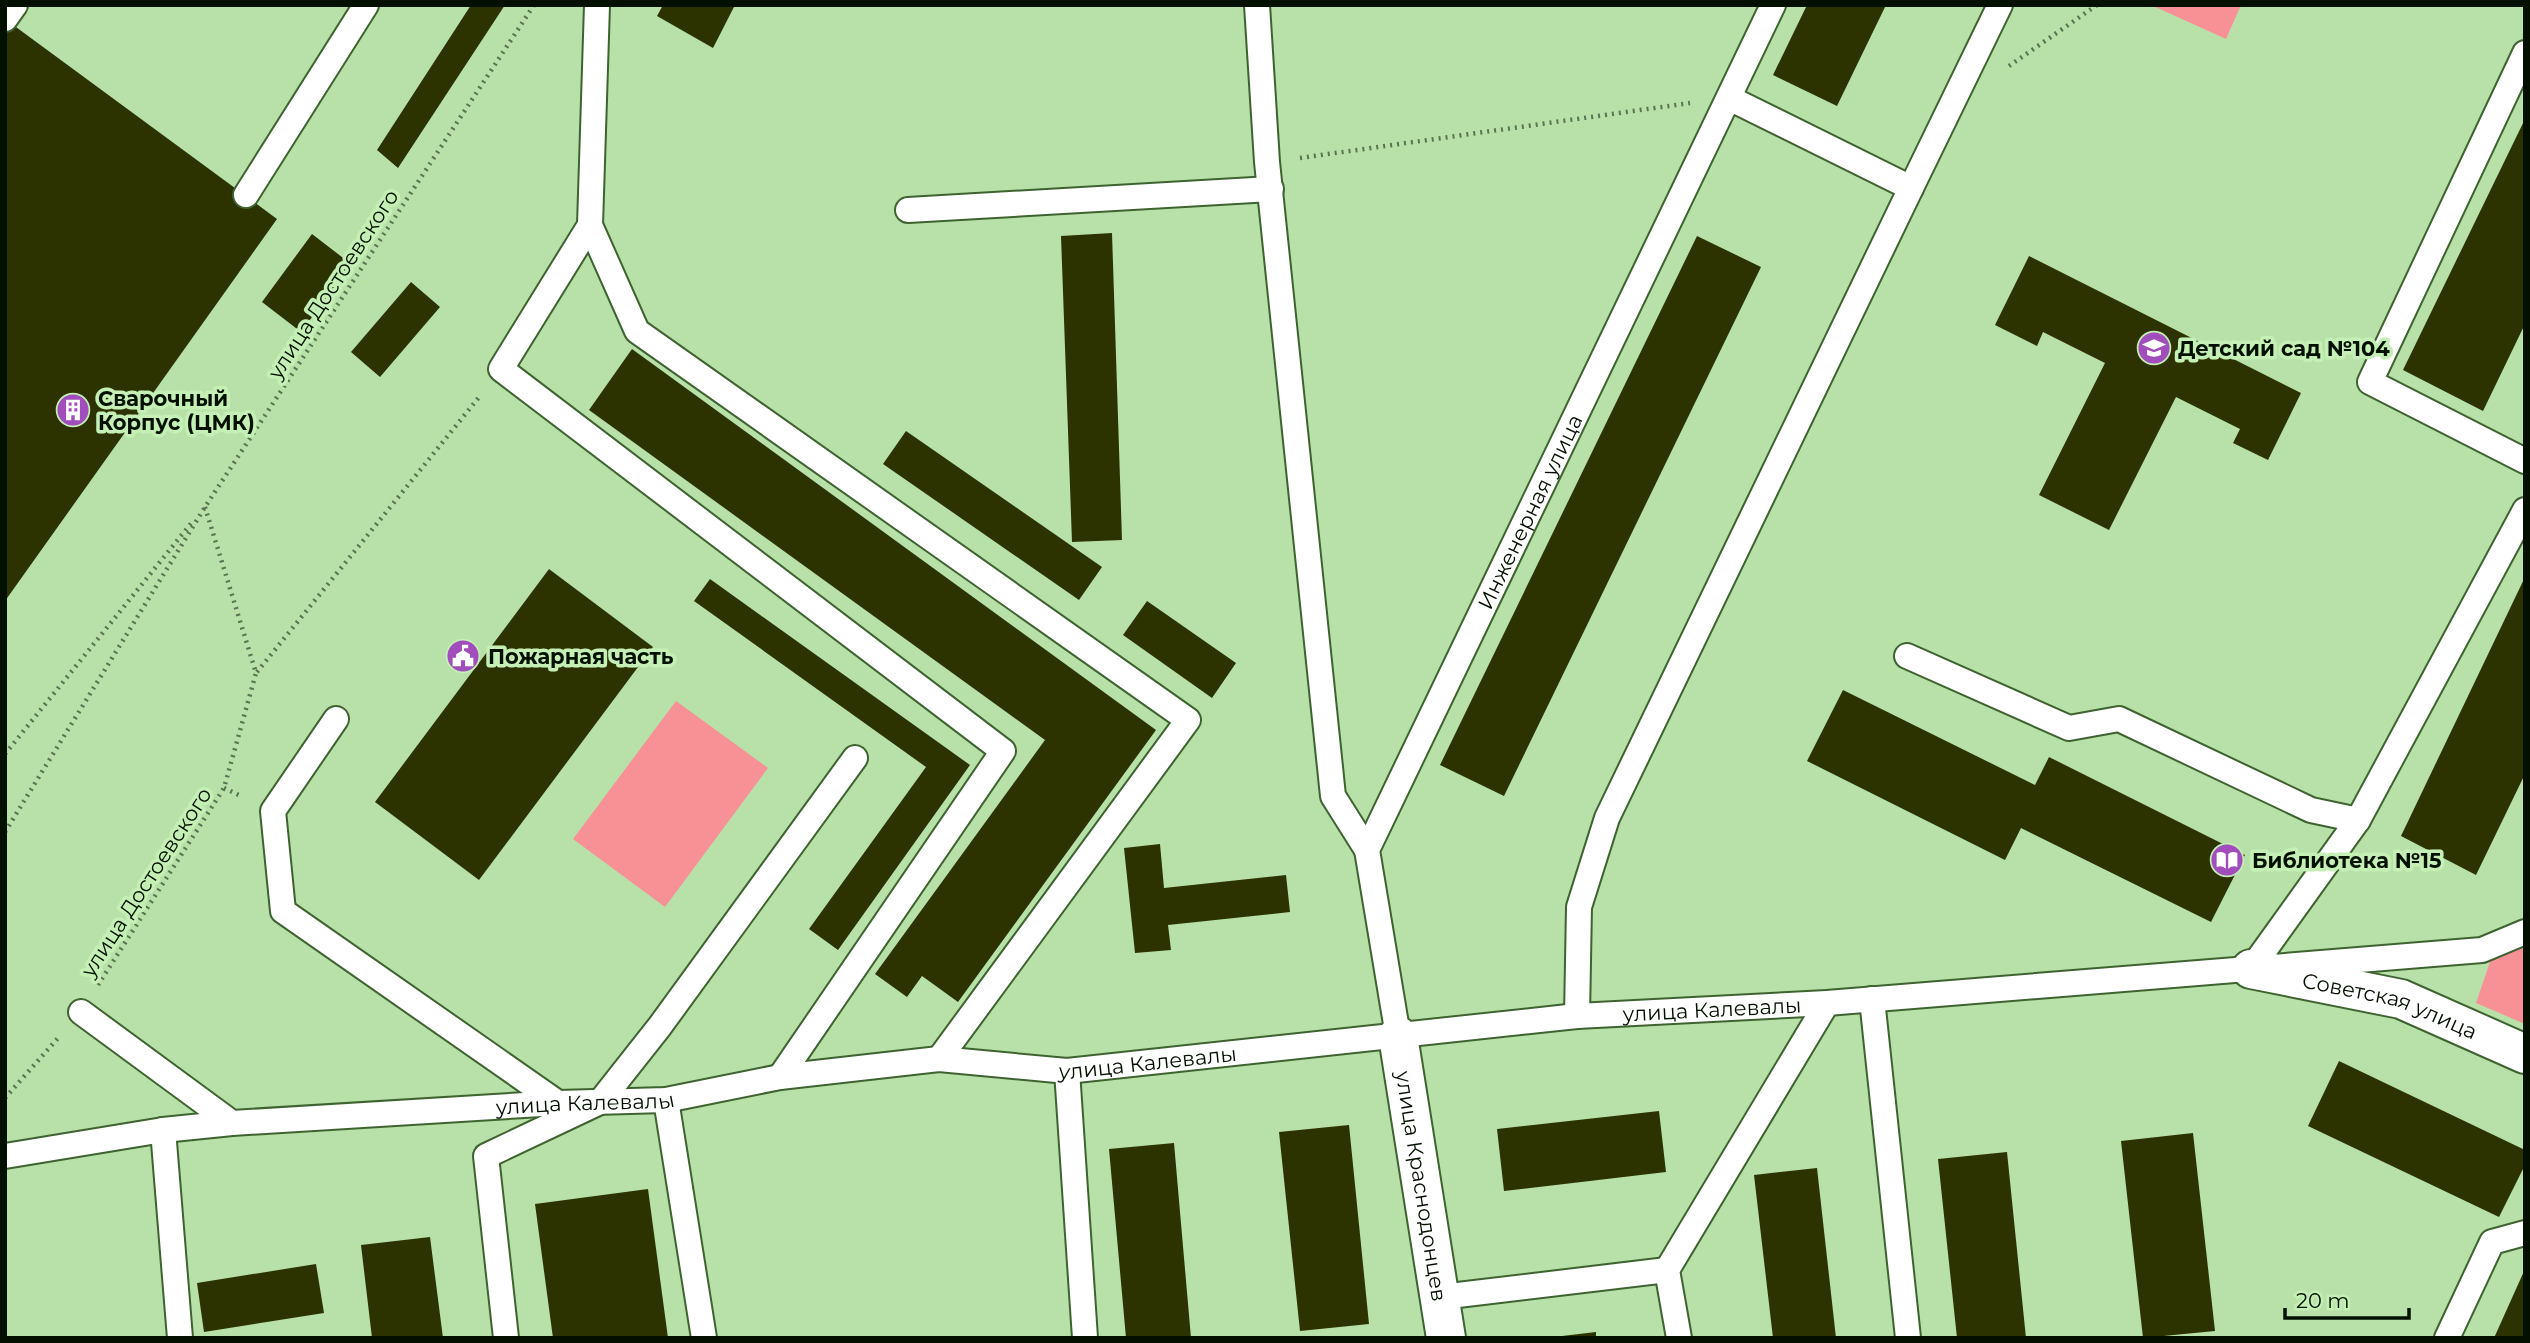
<svg xmlns="http://www.w3.org/2000/svg" width="2530" height="1343" font-family="Montserrat,sans-serif">
<style>
.green{fill:#f89196}
.building{fill:#2c3300}
.lines{fill:none;stroke-linecap:round;stroke-linejoin:round}
.service-casing{stroke:#3e6330;stroke-width:28}
.minor-casing{stroke:#3e6330;stroke-width:42}
.path{stroke:#597451;stroke-width:4.5;stroke-dasharray:2 5;stroke-linecap:butt}
.service{stroke:#fff;stroke-width:24}
.minor{stroke:#fff;stroke-width:38}
.labels{text-anchor:middle;dominant-baseline:central;stroke-width:7;stroke-linejoin:round;paint-order:stroke}
.street-label{font-size:21px;fill:#031000;stroke:#c4efb5}
.poi-label{font-size:21px;font-weight:bold;fill:#031000;stroke:#c4efb5;text-anchor:start}
</style>
<rect width="100%" height="100%" fill="#b7e1a8"/>
<path class="green" d="M2151 5H2241L2226 39Z
M676 701 768 768 665 907 573 839Z
M2525 934V1024L2476 1003 2495 947Z"/>
<path class="building" d="M471 5H505L398 168 377 150Z
M663 5H735L713 48 657 16Z
M1807 5H1886L1837 106 1773 75Z
M5 19 277 219 5 601Z
M2525 119V324L2483 411 2403 370Z
M1112 233 1122 540 1072 542 1061 236Z
M312 234 351 264 301 332 262 302Z
M1697 236 1761 267 1504 796 1440 765Z
M2029 256 2301 393 2268 460 2233 443 2240 429 2176 397 2109 530 2039 495 2105 363 2043 332 2037 346 1995 325Z
M411 282 440 307 380 377 351 352Z
M632 349 1156 730 958 1002 922 976 907 997 875 974 1045 740 589 410Z
M906 431 1102 567 1079 600 883 464Z
M549 569 653 647 479 880 375 802Z
M2525 577V774L2476 875 2401 836Z
M710 579 970 765 838 950 809 929 926 767 694 601Z
M1147 601 1236 663 1212 698 1123 635Z
M1843 690 2035 785 2049 757 2245 855 2211 922 2021 828 2005 860 1807 761Z
M1160 844 1164 888 1286 875 1290 912 1168 925 1171 950 1135 953 1124 848Z
M2339 1061 2525 1150V1165L2499 1217 2308 1126Z
M1659 1111 1666 1172 1504 1191 1497 1129Z
M1349 1125 1369 1324 1300 1331 1279 1132Z
M2193 1133 2215 1331 2143 1338 2121 1141Z
M1174 1143 1191 1338H1126L1109 1149Z
M2007 1152 2026 1338H1957L1938 1159Z
M1817 1168 1836 1338H1773L1754 1175Z
M648 1189 668 1338H553L535 1204Z
M430 1237 443 1338H372L361 1245Z
M316 1264 324 1313 204 1332 197 1283Z
M2525 1269V1338H2494Z
M1596 1332V1338H1562V1336Z"/>
<g class="lines">
<defs>
<g id="service">
<path d="M597 5 590 225 637 331 1188 720 939 1059"/>
<path d="M1257 5 1267 162 1333 796 1367 850"/>
<path d="M5 19 15 5"/>
<path d="M2525 53 2370 382 2525 461"/>
<path d="M1729 98 1911 188 2000 5"/>
<path d="M246 195 366 5"/>
<path d="M908 210 1271 189"/>
<path d="M590 225 501 369 1003 751 780 1077"/>
<path d="M1907 656 2069 728 2119 719 2311 810 2358 820 2251 969"/>
<path d="M336 719 273 811 283 911 558 1103"/>
<path d="M2358 820 2525 510"/>
<path d="M1872 999 1908 1338"/>
<path id="s1" d="M81 1012 232 1123 558 1103 666 1100 780 1077 939 1059 1067 1071 1577 1016 1827 1003 2482 950 2525 932"/>
<path d="M1577 1016 1579 907 1607 818 1911 188"/>
<path id="s2" d="M1398 1036 1367 850 1773 5"/>
<path d="M1067 1071 1085 1338"/>
<path d="M666 1100 704 1338"/>
<path d="M163 1130 232 1123"/>
<path d="M5 1156 163 1130 180 1338"/>
<path d="M1441 1297 1667 1270"/>
<path d="M506 1338 486 1156 600 1102 660 1026 855 758"/>
<path d="M1679 1338 1667 1270 1827 1003"/>
<path d="M2447 1338 2492 1242 2525 1233"/>
</g>
<g id="minor">
<path id="s3" d="M2251 969 2401 999 2525 1054"/>
<path id="s4" d="M1398 1036 1446 1338"/>
</g>
</defs>
<use href="#service" class="service-casing"/>
<use href="#minor" class="minor-casing"/>
<path class="path" d="M2009 66 2097 5
M1300 158 1690 103
M257 672 480 396
M5 754 193 521
M224 788 243 797
M5 832 205 507 534 5
M98 985 224 788 256 673 205 507
M5 1098 59 1037"/>
<use href="#service" class="service"/>
<use href="#minor" class="minor"/>
</g>
<defs>
<symbol id="school-disc" viewBox="-11 -11 22 22"><circle r="9.5" fill="#a14dbb" stroke="#c4efb5"/><path d="M0-5L7-2L0 1L-7-2ZM-4 1L0 2.5L4 1V4Q0 6-4 4Z" fill="#fff"/></symbol>
<symbol id="building-disc" viewBox="-11 -11 22 22"><circle r="9.5" fill="#a14dbb" stroke="#c4efb5"/><path d="M-4-6H4V6H1V3H-1V6H-4ZM-2.5-4.3h1.7v1.8h-1.7ZM.8-4.3h1.7v1.8H.8ZM-2.5-1h1.7V.8h-1.7ZM.8-1h1.7V.8H.8Z" fill="#fff"/></symbol>
<symbol id="civic-disc" viewBox="-11 -11 22 22"><circle r="9.5" fill="#a14dbb" stroke="#c4efb5"/><path d="M-.6-6.5H3V-4.5H.6V-3L4-1V1h2V6H-6V1h2V-1L-.6-3ZM-1.2 2.5V6h2.4V2.5Z" fill="#fff"/></symbol>
<symbol id="library-disc" viewBox="-11 -11 22 22"><circle r="9.5" fill="#a14dbb" stroke="#c4efb5"/><path d="M-6-4Q-3-5.5-.7-3.5V5Q-3 3-6 4ZM6-4Q3-5.5 .7-3.5V5Q3 3 6 4Z" fill="#fff"/></symbol>
</defs>
<g fill-rule="evenodd">
<use href="#school-disc" x="2135" y="329" width="38" height="38"/>
<use href="#building-disc" x="54" y="391" width="38" height="38"/>
<use href="#civic-disc" x="444" y="637" width="38" height="38"/>
<use href="#library-disc" x="2208" y="841" width="38" height="38"/>
</g>
<g class="labels">
<g class="street-label">
<text transform="translate(333 284) rotate(-57)">улица Достоевского</text>
<text stroke="none"><textPath href="#s2" startOffset="564">Инженерная улица</textPath></text>
<text transform="translate(146 882) rotate(-57)">улица Достоевского</text>
<text stroke="none"><textPath href="#s3" startOffset="144">Советская улица</textPath></text>
<text stroke="none"><textPath href="#s1" startOffset="1675">улица Калевалы</textPath></text>
<text stroke="none"><textPath href="#s1" startOffset="1108">улица Калевалы</textPath></text>
<text stroke="none"><textPath href="#s1" startOffset="541">улица Калевалы</textPath></text>
<text stroke="none"><textPath href="#s4" startOffset="152">улица Краснодонцев</textPath></text>
</g>
<g class="poi-label">
<text x="2178" y="348">Детский сад №104</text>
<text x="98" y="398">Сварочный<tspan x="98" dy="24">Корпус (ЦМК)</tspan></text>
<text x="488" y="656">Пожарная часть</text>
<text x="2252" y="860">Библиотека №15</text>
</g>
</g>
<rect width="2530" height="1343" fill="none" stroke="#031000" stroke-width="14"/>
<path d="M2285 1308v10h124v-10" fill="none" stroke="#031000" stroke-width="3.5"/>
<text x="2296" y="1308" font-size="21" fill="#031000" stroke="#c4efb5" stroke-width="5" paint-order="stroke">20 m</text>
</svg>
